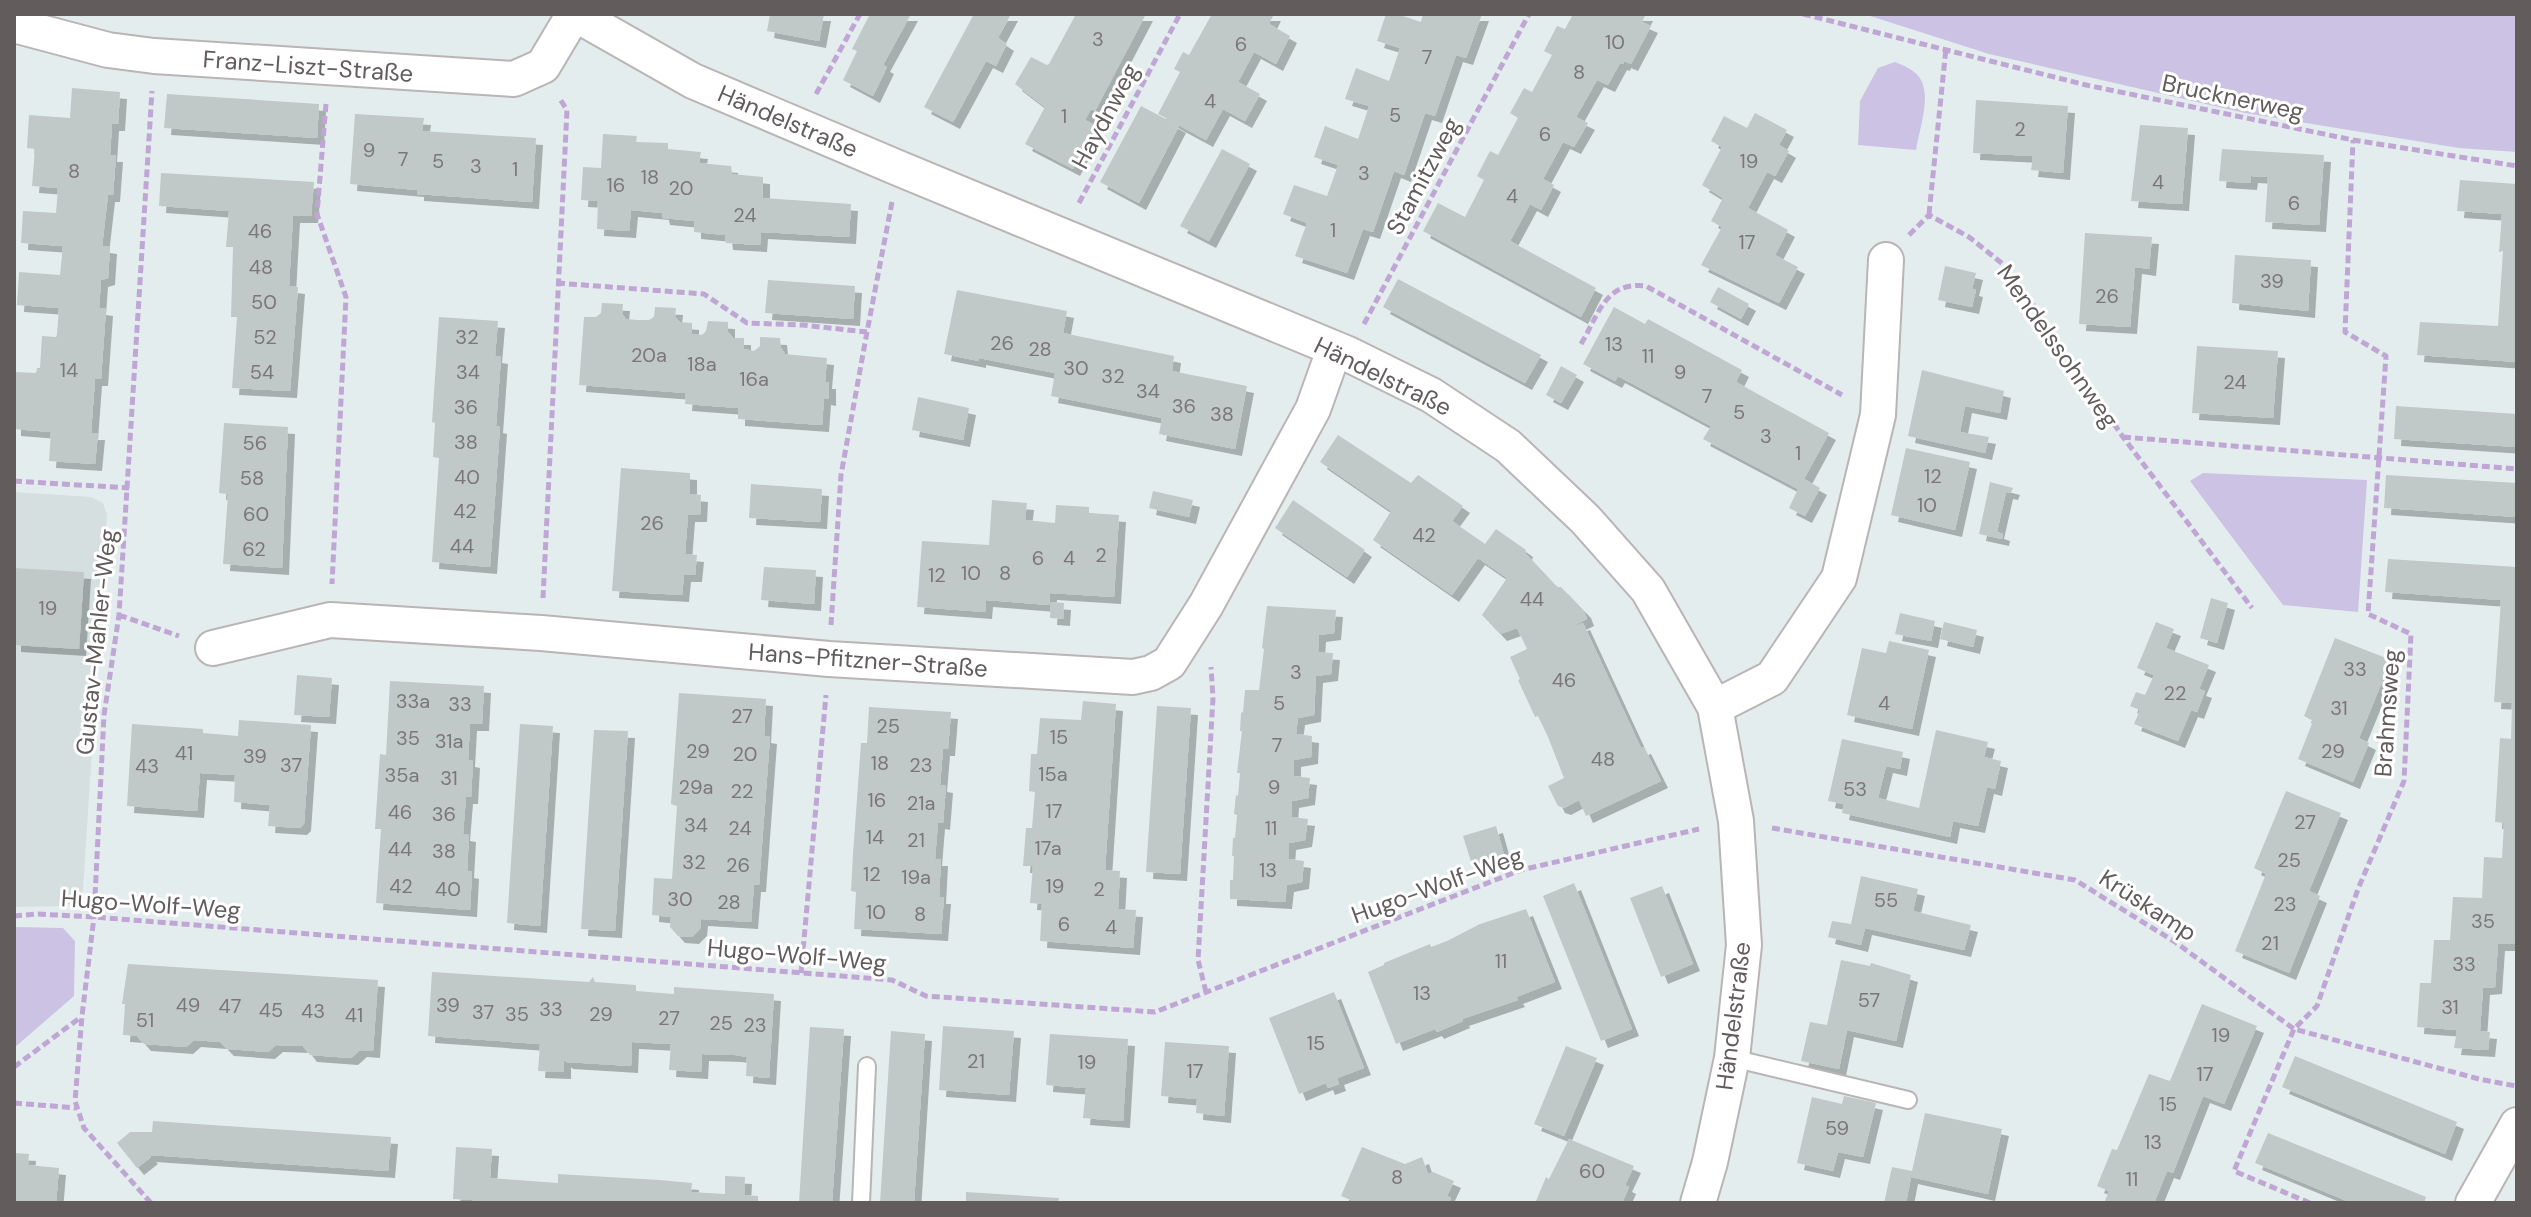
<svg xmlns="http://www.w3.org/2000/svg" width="2531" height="1217" font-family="'DM Sans',sans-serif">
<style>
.education{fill:#d5dfe0}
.green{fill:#ccc2e3}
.building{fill:#c0c9c8;filter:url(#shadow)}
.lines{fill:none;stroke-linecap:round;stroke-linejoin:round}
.service-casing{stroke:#bab4b4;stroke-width:20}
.minor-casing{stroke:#bab4b4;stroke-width:38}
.path{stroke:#c0a6d4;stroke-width:5;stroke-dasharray:8 4;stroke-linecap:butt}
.service{stroke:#fff;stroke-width:16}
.minor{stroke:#fff;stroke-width:34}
.labels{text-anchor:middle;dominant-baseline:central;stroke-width:6;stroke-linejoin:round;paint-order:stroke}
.number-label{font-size:20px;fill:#7a7778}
.street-label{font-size:24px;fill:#635c5d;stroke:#fff}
</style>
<defs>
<filter id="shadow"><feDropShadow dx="7" dy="7" stdDeviation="0" flood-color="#0004"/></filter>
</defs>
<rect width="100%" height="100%" fill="#e4eded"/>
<path class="education" d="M14 492 91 497 103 503 107 515 83 890 77 901 65 906 14 907Z"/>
<path class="green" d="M1864 14H2517V152L2459 148 2245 113 1989 54Z
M1895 62C1904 66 1916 70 1921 80 1931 98 1919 130 1916 150L1858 145 1860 101 1878 68Z
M2203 473 2367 480 2358 612 2283 605 2190 481Z
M14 927 63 928 75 941 74 996 14 1048Z"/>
<path class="building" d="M770 14H824L819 41 767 31Z
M870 14H911L883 65 887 67 873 96 843 80 857 51 852 49Z
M974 14H1011L998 38 1007 44 996 66 986 61 953 122 924 107Z
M1076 14H1146L1095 111 1091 109 1085 120 1096 126 1073 169 1025 144 1045 107 1015 84 1031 57 1047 65 1049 64Z
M1212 14H1274L1269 24 1290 36 1276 64 1254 52 1238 82 1260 94 1245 121 1223 109 1206 140 1158 114 1180 72 1174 69 1183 52 1189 55Z
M1386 14H1397L1421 22 1423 14H1482L1466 58 1456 55 1435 116 1425 113 1404 175 1394 171 1373 232 1363 229 1347 273 1295 256 1307 223 1283 214 1294 185 1327 196 1338 165 1314 157 1325 126 1358 139 1369 106 1345 99 1356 68 1389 81 1400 48 1377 41Z
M1573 14H1646L1642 22 1651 26 1631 64 1624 61 1623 64 1620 63 1608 85 1597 80 1576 117 1588 123 1574 147 1563 142 1543 179 1554 185 1541 210 1530 204 1510 241 1596 288 1581 317 1423 231 1438 203 1465 217 1484 180 1477 176 1490 151 1498 155 1518 118 1510 113 1524 88 1532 92 1552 55 1544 51 1557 26 1565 29Z
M72 88 120 92 118 124H112L110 155H116L113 195H108L103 238V246L110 247 108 278 101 280 99 308 106 309 101 379H95L91 433H98L95 464 49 461 51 432 14 429V372L36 373 37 368H40L42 336 56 337 57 334 59 308 17 305 19 272 60 275 63 246 21 243 23 211 56 213 58 188 32 186 35 149 27 148 29 115 70 118Z
M167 94 319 104 317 138 164 128Z
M1976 100 2068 106 2063 173 2031 170 2033 156 1973 153Z
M1141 106 1179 126 1139 203 1100 182Z
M1755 113 1787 130 1779 145 1789 151 1775 176 1767 172 1748 208 1788 230 1775 255 1798 267 1779 303 1701 265 1722 227 1711 221 1723 198 1702 185 1722 147 1711 141 1724 116 1747 128Z
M355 114 424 118 422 131 536 138 532 202 417 194V190L350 184Z
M2140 125 2188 128 2182 204 2131 201Z
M603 134 637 136 636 142 668 143V149L701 152 699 163 731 166 732 174 763 177V198L851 204 849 237 761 232 760 245 726 243 725 235 694 232V221L663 218 662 213 631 210 629 231 597 229 598 201 581 200 583 167 601 168Z
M1222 149 1250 164 1209 241 1180 226Z
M2222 149 2324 155 2319 225 2265 222 2268 177 2251 176 2250 183 2219 181Z
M161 173 314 182 311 216H293L289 286 298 287 290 391 232 388 237 317H231L233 247H226L229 211 159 206Z
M2460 180 2517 184V362L2417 355 2420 322 2498 326 2503 251 2499 252 2502 214 2457 211Z
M2085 233 2152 237 2149 269 2135 267 2130 327 2079 324Z
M2235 255 2311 260 2308 311 2232 303Z
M1945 266 1976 273 1972 289 1976 290 1972 307 1938 300Z
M1398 279 1541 355 1525 383 1383 307Z
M768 280 855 286 853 319 765 313Z
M1718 287 1749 304 1741 319 1710 302Z
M957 290 1067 311 1063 333 1174 356 1172 371 1247 386 1235 449 1159 434 1162 418 1051 396 1055 373 979 358V361L944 354Z
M602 303 623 304 622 314 626 319 638 320H649L654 317 655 307 676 308 675 317 680 322 692 323V334L702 335 706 331 708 321 728 322V332L733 338H744V349L754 351 760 346V337L780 338 781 348 785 354 827 358 825 382H829V399L824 398 822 425 738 419V408L685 404 686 393 579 385 584 317H596L601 313Z
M1614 307 1645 324 1648 319 1742 370 1736 382 1829 433 1804 479 1820 488 1805 516 1789 508 1798 489 1703 439 1711 426 1618 376 1615 381 1583 364Z
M439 317 498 321 495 356 501 357 496 426 500 427 490 567 432 562 439 458 433 457 435 423 432 422Z
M2197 346 2278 351 2273 418 2192 413Z
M1561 366 1577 375 1561 403 1546 395Z
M1922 370 2004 391 2000 413 1965 406 1960 432 1989 437 1985 453 1908 436Z
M918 397 969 408 963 440 912 430Z
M2396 406 2517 414V447L2394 439Z
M224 423 288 427 282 568 223 564 228 494 219 493Z
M1338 435 1411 483 1418 475 1463 506 1452 521 1485 544 1496 529 1526 550 1525 553 1557 587H1561L1584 611 1587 619 1567 629 1583 623 1641 748 1644 747 1661 781 1586 816 1579 800 1564 808 1558 806 1548 786 1564 778 1548 737 1538 716 1535 717 1518 680 1520 679 1510 657 1527 649 1517 628 1500 634 1482 615 1507 578 1478 558 1452 595 1373 540 1391 511 1320 462Z
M1906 448 1970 462 1955 530 1891 515Z
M621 468 690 473V494L701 495 700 515H688L685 554 697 555 695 575H684L682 595 612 591Z
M2386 475 2517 483V517L2384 508Z
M1990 482 2013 488 2011 493 2006 492 1997 532 2003 534 2002 539 1979 534Z
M751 484 822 489 820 522 749 518Z
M1153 491 1193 500 1189 517 1149 508Z
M992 500 1027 503 1025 520 1055 523 1056 505 1089 507V513L1119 515 1114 597 1050 593 1049 605 986 600 985 612 917 607 922 541 989 545Z
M1293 500 1365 550 1347 577 1275 528Z
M2388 559 2517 567V901L2514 944H2498L2495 987 2483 988 2480 1031 2490 1032 2488 1050 2454 1048 2457 1030 2417 1027 2420 983H2431L2434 940H2450L2453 897 2482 898 2484 857 2502 858 2504 823 2495 822 2500 738 2511 739 2512 703 2494 702 2501 600 2385 592Z
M764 567 816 570 814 604 761 600Z
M14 568 84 572 79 649 14 645Z
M2211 598 2228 603 2217 643 2200 638Z
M1051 602 1064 603 1063 619 1050 618Z
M1267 606 1336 610 1334 633 1319 635 1318 652 1333 653 1331 674 1316 676 1314 715 1298 718 1296 734 1312 736 1311 757 1294 760V776L1310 778 1308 798 1292 801 1291 817 1308 819 1305 840 1289 843 1288 859 1304 861 1302 882 1287 885 1285 902 1230 899V880H1233L1234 856H1232L1233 838H1235L1237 815 1234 814 1236 795 1238 796 1240 773H1237L1242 731H1240L1241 713 1243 712 1245 690H1259L1264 649 1262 648Z
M1900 613 1935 621 1931 641 1895 634Z
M1944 622 1977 630 1973 647 1940 639Z
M2156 622 2174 629 2166 648 2209 665 2199 689 2205 691 2197 712 2191 710 2178 741 2134 724 2140 710 2130 706 2136 692 2145 695 2154 675 2137 668Z
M2335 638 2391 660 2359 738 2369 743 2353 782 2298 759 2313 721 2304 716Z
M1889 641 1929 650 1912 729 1847 715 1862 648 1886 653Z
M297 675 332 678 329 717 294 715Z
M390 681 484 686 482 724H470L468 760 473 761 471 797H466L463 834 469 835 467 871 472 872 470 910 376 903 381 829H375L380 754 386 755Z
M679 693 766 699 764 736 770 737 759 885H754L751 922 701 919 700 929 692 937 678 936 670 927 671 917 652 915 654 878 672 879 677 806 671 804Z
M1083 701 1116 704 1105 870 1120 871 1118 909 1136 910 1133 948 1040 941 1042 904 1030 903 1033 866H1023L1026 828H1032L1035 792 1029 791 1031 754H1037L1040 718 1081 720Z
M1157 706 1191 708 1180 874 1146 872Z
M869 707 951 712 948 749H943L940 785 946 786 943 823 938 822 935 859H941L939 897H944L941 934 854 929 856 892 851 891 853 854 861 743H867Z
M239 720 311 725 304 824 300 828 268 826 270 805 234 802 235 775 200 773 197 811 127 806 132 724 203 729V733L238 736Z
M520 724 553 726 540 926 507 923Z
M594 730 628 731 615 931 581 929Z
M1936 730 1988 742 1984 757 2001 761 1995 789 1987 787 1978 826 1953 821 1950 837 1842 813 1844 804 1828 801 1842 739 1903 752 1900 769 1886 766 1878 798 1919 808Z
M2286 791 2341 813 2309 891 2320 896 2289 973 2235 951 2266 874 2254 868Z
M1496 826 1505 858 1473 868 1463 836Z
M1861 876 1918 889 1913 911 1971 925 1964 950 1865 928 1861 945 1828 937 1832 921 1851 924Z
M1574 883 1632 1029 1601 1041 1543 896Z
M1662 886 1693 964 1661 977 1630 898Z
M1526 909 1555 982 1516 997 1518 1000 1462 1019 1463 1021 1437 1032 1435 1029 1396 1044 1368 972 1384 965V963L1430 944 1431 947 1447 941 1480 924Z
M1841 960 1870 966 1871 963 1911 975 1896 1041 1847 1030 1839 1069 1801 1061 1810 1022 1827 1025Z
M128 964 378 980 373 1051 360 1050 351 1058 310 1055 303 1046 276 1045 268 1052 227 1049 220 1042 194 1040 186 1047 144 1044 137 1036 123 1035 125 1004H122Z
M432 972 589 982 593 977 595 982 636 985V991L674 994V987L774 994 769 1078 746 1076 747 1057 735 1055 702 1054 701 1072 669 1070 671 1044 632 1042 631 1066 566 1062 564 1060V1072L538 1071 540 1044 428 1036Z
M1334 992 1364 1068 1337 1078 1339 1084 1328 1088 1326 1083 1299 1094 1269 1018Z
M2202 1004 2257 1026 2224 1104 2203 1096 2173 1173 2167 1171 2154 1203H2104L2109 1191 2097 1186 2112 1149 2117 1150 2149 1074 2170 1081Z
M943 1026 1014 1031 1009 1095 939 1090Z
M810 1027 844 1029 832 1203H799Z
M891 1031 925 1034 914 1203H880Z
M1050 1034 1128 1039 1123 1121 1083 1118 1086 1088 1046 1085Z
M1165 1042 1229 1046 1224 1116 1196 1113 1197 1099 1161 1096Z
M1566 1046 1597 1058 1564 1136 1534 1124Z
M2295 1056 2457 1122 2445 1154 2282 1087Z
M1844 1096 1876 1103 1863 1157 1838 1152 1833 1171 1797 1163 1812 1097 1842 1104Z
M1925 1113 2002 1129 1988 1194 1911 1177 1906 1203H1884L1892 1167 1912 1171Z
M153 1121 391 1137 388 1171 149 1155 151 1157 137 1168 117 1143 130 1132H152Z
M2268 1133 2426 1197 2424 1203H2352L2255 1163Z
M1569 1139 1634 1166 1625 1185 1629 1187 1622 1203 1536 1201 1546 1177 1549 1179Z
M456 1147 492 1149 490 1178 558 1183V1174L659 1180 692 1183 691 1192 725 1194V1176L745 1177 744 1195 758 1196V1203H488L489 1201 453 1199Z
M1362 1147 1405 1164 1422 1157 1428 1174 1433 1172 1454 1181 1447 1196 1451 1198 1449 1203H1358L1341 1196Z
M14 1153 29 1154 28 1165 59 1168 56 1203H14Z
M966 1192 1059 1198 1058 1203H966Z"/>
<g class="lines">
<defs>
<path id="service" d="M1732 1058 1908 1100
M861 1203 867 1066"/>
<path id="minor" d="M575 14 693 81 898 168 1348 354 1431 395 1508 446 1585 519 1648 590 1715 707 1736 821 1744 945 1732 1058 1710 1162 1698 1203
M14 25 108 50 154 56 514 79 543 66 574 14
M213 648 330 620 541 633 829 659 1133 677 1151 673 1169 663 1206 605 1313 409 1334 350
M1715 707 1772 678 1839 578 1878 415 1886 260
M2473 1203 2517 1125"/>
</defs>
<use href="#service" class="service-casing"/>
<use href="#minor" class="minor-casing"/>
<path class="path" d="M1803 14 2086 85 2353 140 2517 166
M816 94 860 14
M326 104 317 214 346 297 332 584
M1079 203 1180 14
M1929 214 1946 48
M1909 235 1929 215 1969 237 2009 269 2123 437 2252 608
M557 283 704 294 747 323 802 325 867 332 892 202
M1364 324 1529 14
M1581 344C1599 314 1605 281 1646 286L1842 395
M2123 437 2517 469
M14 481 129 488
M543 598 567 110 560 99
M119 615 179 636
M831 625 841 475 867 332
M1772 828 2075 880 2175 942 2294 1029 2479 1079 2516 1086
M14 916 38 914 94 917 892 980 926 996 1155 1012 1521 870 1699 829
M801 973 826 695
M1206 992 1198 960 1213 698 1211 667
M14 1067 81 1017
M14 1103 77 1108
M151 1203 84 1128 75 1101 82 1016 94 917 104 715 119 615 152 91
M2310 1203 2234 1171 2294 1029 2317 1006 2358 889 2404 781 2411 634 2368 614 2386 356 2345 332 2353 140"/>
<use href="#service" class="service"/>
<use href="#minor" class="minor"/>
</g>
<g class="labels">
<g class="number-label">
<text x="1098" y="39">3</text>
<text x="1615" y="42">10</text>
<text x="1241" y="44">6</text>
<text x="1427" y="57">7</text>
<text x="1579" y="72">8</text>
<text x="1210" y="101">4</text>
<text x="1395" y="115">5</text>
<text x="1064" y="116">1</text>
<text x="2020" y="129">2</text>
<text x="1545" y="134">6</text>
<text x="369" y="150">9</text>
<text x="403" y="159">7</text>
<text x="438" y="161">5</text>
<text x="1749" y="161">19</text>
<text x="476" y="166">3</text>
<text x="515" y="169">1</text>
<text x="74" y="171">8</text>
<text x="1364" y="173">3</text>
<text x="650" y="177">18</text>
<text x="2158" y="182">4</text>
<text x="616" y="185">16</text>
<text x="681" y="188">20</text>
<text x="1512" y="196">4</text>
<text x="2294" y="203">6</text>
<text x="745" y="215">24</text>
<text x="1333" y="230">1</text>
<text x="260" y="231">46</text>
<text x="1747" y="242">17</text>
<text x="261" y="267">48</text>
<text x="2272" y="281">39</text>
<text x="2107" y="296">26</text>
<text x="264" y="302">50</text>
<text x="265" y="337">52</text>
<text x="467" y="337">32</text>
<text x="1002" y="343">26</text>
<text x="1614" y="344">13</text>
<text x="1040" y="349">28</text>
<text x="649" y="355">20a</text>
<text x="1648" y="356">11</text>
<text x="702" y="364">18a</text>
<text x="1076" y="368">30</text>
<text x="69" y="370">14</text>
<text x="262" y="372">54</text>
<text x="468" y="372">34</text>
<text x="1680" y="372">9</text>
<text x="1113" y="376">32</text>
<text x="754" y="379">16a</text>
<text x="2235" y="382">24</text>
<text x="1148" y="391">34</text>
<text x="1707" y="396">7</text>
<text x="1184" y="406">36</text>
<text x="466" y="407">36</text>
<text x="1739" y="412">5</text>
<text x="1222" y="414">38</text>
<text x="1766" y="436">3</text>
<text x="466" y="442">38</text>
<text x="255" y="443">56</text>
<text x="1798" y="453">1</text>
<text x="1933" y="476">12</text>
<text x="467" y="477">40</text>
<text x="252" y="478">58</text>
<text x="1927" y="505">10</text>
<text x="465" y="511">42</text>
<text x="256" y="514">60</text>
<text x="652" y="523">26</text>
<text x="1424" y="535">42</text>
<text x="462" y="546">44</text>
<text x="254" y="549">62</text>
<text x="1101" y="555">2</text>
<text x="1038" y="558">6</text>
<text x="1069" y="558">4</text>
<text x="971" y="573">10</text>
<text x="1005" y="573">8</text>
<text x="937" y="575">12</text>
<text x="1532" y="599">44</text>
<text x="48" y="608">19</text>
<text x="2355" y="669">33</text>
<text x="1296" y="672">3</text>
<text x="1564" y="680">46</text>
<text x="2175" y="693">22</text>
<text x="413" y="701">33a</text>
<text x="1279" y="703">5</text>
<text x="1884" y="703">4</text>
<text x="460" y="704">33</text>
<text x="2339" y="708">31</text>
<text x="742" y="716">27</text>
<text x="888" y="726">25</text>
<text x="1059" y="737">15</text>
<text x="408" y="738">35</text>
<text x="449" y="741">31a</text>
<text x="1277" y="745">7</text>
<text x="698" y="751">29</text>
<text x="2333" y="751">29</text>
<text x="184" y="753">41</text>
<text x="745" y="754">20</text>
<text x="255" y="756">39</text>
<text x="1603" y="759">48</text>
<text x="880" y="763">18</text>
<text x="291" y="765">37</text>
<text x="921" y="765">23</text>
<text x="147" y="766">43</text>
<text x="1053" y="774">15a</text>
<text x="402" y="775">35a</text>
<text x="449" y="778">31</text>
<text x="696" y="787">29a</text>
<text x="1274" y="787">9</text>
<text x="1855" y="789">53</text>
<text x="742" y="791">22</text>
<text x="877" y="800">16</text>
<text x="921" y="803">21a</text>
<text x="1054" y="811">17</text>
<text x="400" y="812">46</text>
<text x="444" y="814">36</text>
<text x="2305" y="822">27</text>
<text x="696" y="825">34</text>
<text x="740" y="828">24</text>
<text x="1271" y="828">11</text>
<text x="875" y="837">14</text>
<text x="916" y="840">21</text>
<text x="1048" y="848">17a</text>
<text x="400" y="849">44</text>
<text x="444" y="851">38</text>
<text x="2289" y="860">25</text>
<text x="694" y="862">32</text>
<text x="738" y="865">26</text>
<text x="1268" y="870">13</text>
<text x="872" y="874">12</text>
<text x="916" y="877">19a</text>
<text x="401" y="886">42</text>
<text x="1055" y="886">19</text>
<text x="448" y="889">40</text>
<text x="1099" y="889">2</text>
<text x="680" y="899">30</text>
<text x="1886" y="900">55</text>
<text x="729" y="902">28</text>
<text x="2285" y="904">23</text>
<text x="876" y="912">10</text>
<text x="920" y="914">8</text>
<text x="2483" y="921">35</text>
<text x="1064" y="924">6</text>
<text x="1111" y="927">4</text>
<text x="2270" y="943">21</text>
<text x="1501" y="961">11</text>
<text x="2464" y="964">33</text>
<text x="1422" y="993">13</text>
<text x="1869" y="1000">57</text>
<text x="188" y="1005">49</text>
<text x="448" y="1005">39</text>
<text x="230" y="1006">47</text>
<text x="2450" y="1007">31</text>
<text x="551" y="1009">33</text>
<text x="271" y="1010">45</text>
<text x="313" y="1011">43</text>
<text x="483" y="1012">37</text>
<text x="517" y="1014">35</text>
<text x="601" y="1014">29</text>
<text x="354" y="1015">41</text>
<text x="669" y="1018">27</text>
<text x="145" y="1020">51</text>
<text x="721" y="1023">25</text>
<text x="755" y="1025">23</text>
<text x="2221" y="1035">19</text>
<text x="1316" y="1043">15</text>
<text x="976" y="1061">21</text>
<text x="1087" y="1062">19</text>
<text x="1195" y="1071">17</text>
<text x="2205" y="1074">17</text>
<text x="2168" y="1104">15</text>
<text x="1837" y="1128">59</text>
<text x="2153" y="1142">13</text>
<text x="1592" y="1171">60</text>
<text x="1397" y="1177">8</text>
<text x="2132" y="1179">11</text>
</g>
<g class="street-label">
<text transform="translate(308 66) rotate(4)">Franz-Liszt-Straße</text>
<text transform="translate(2233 97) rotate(12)">Brucknerweg</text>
<text transform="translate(1105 116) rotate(-62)">Haydnweg</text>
<text transform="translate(788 121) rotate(23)">Händelstraße</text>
<text transform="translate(1423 176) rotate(-62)">Stamitzweg</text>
<text transform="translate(2058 346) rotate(55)">Mendelssohnweg</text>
<text transform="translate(1383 376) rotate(26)">Händelstraße</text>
<text transform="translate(96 642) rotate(-84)">Gustav-Mahler-Weg</text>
<text transform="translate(868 660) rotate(4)">Hans-Pfitzner-Straße</text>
<text transform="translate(2387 713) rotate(-86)">Brahmsweg</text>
<text transform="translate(1437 885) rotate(-20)">Hugo-Wolf-Weg</text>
<text transform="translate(151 904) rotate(4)">Hugo-Wolf-Weg</text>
<text transform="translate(2148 905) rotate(33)">Krüskamp</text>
<text transform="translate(797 955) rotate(5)">Hugo-Wolf-Weg</text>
<text transform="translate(1733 1016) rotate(-83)">Händelstraße</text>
</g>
</g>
<rect width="2531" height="1217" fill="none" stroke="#635c5d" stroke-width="32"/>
</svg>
